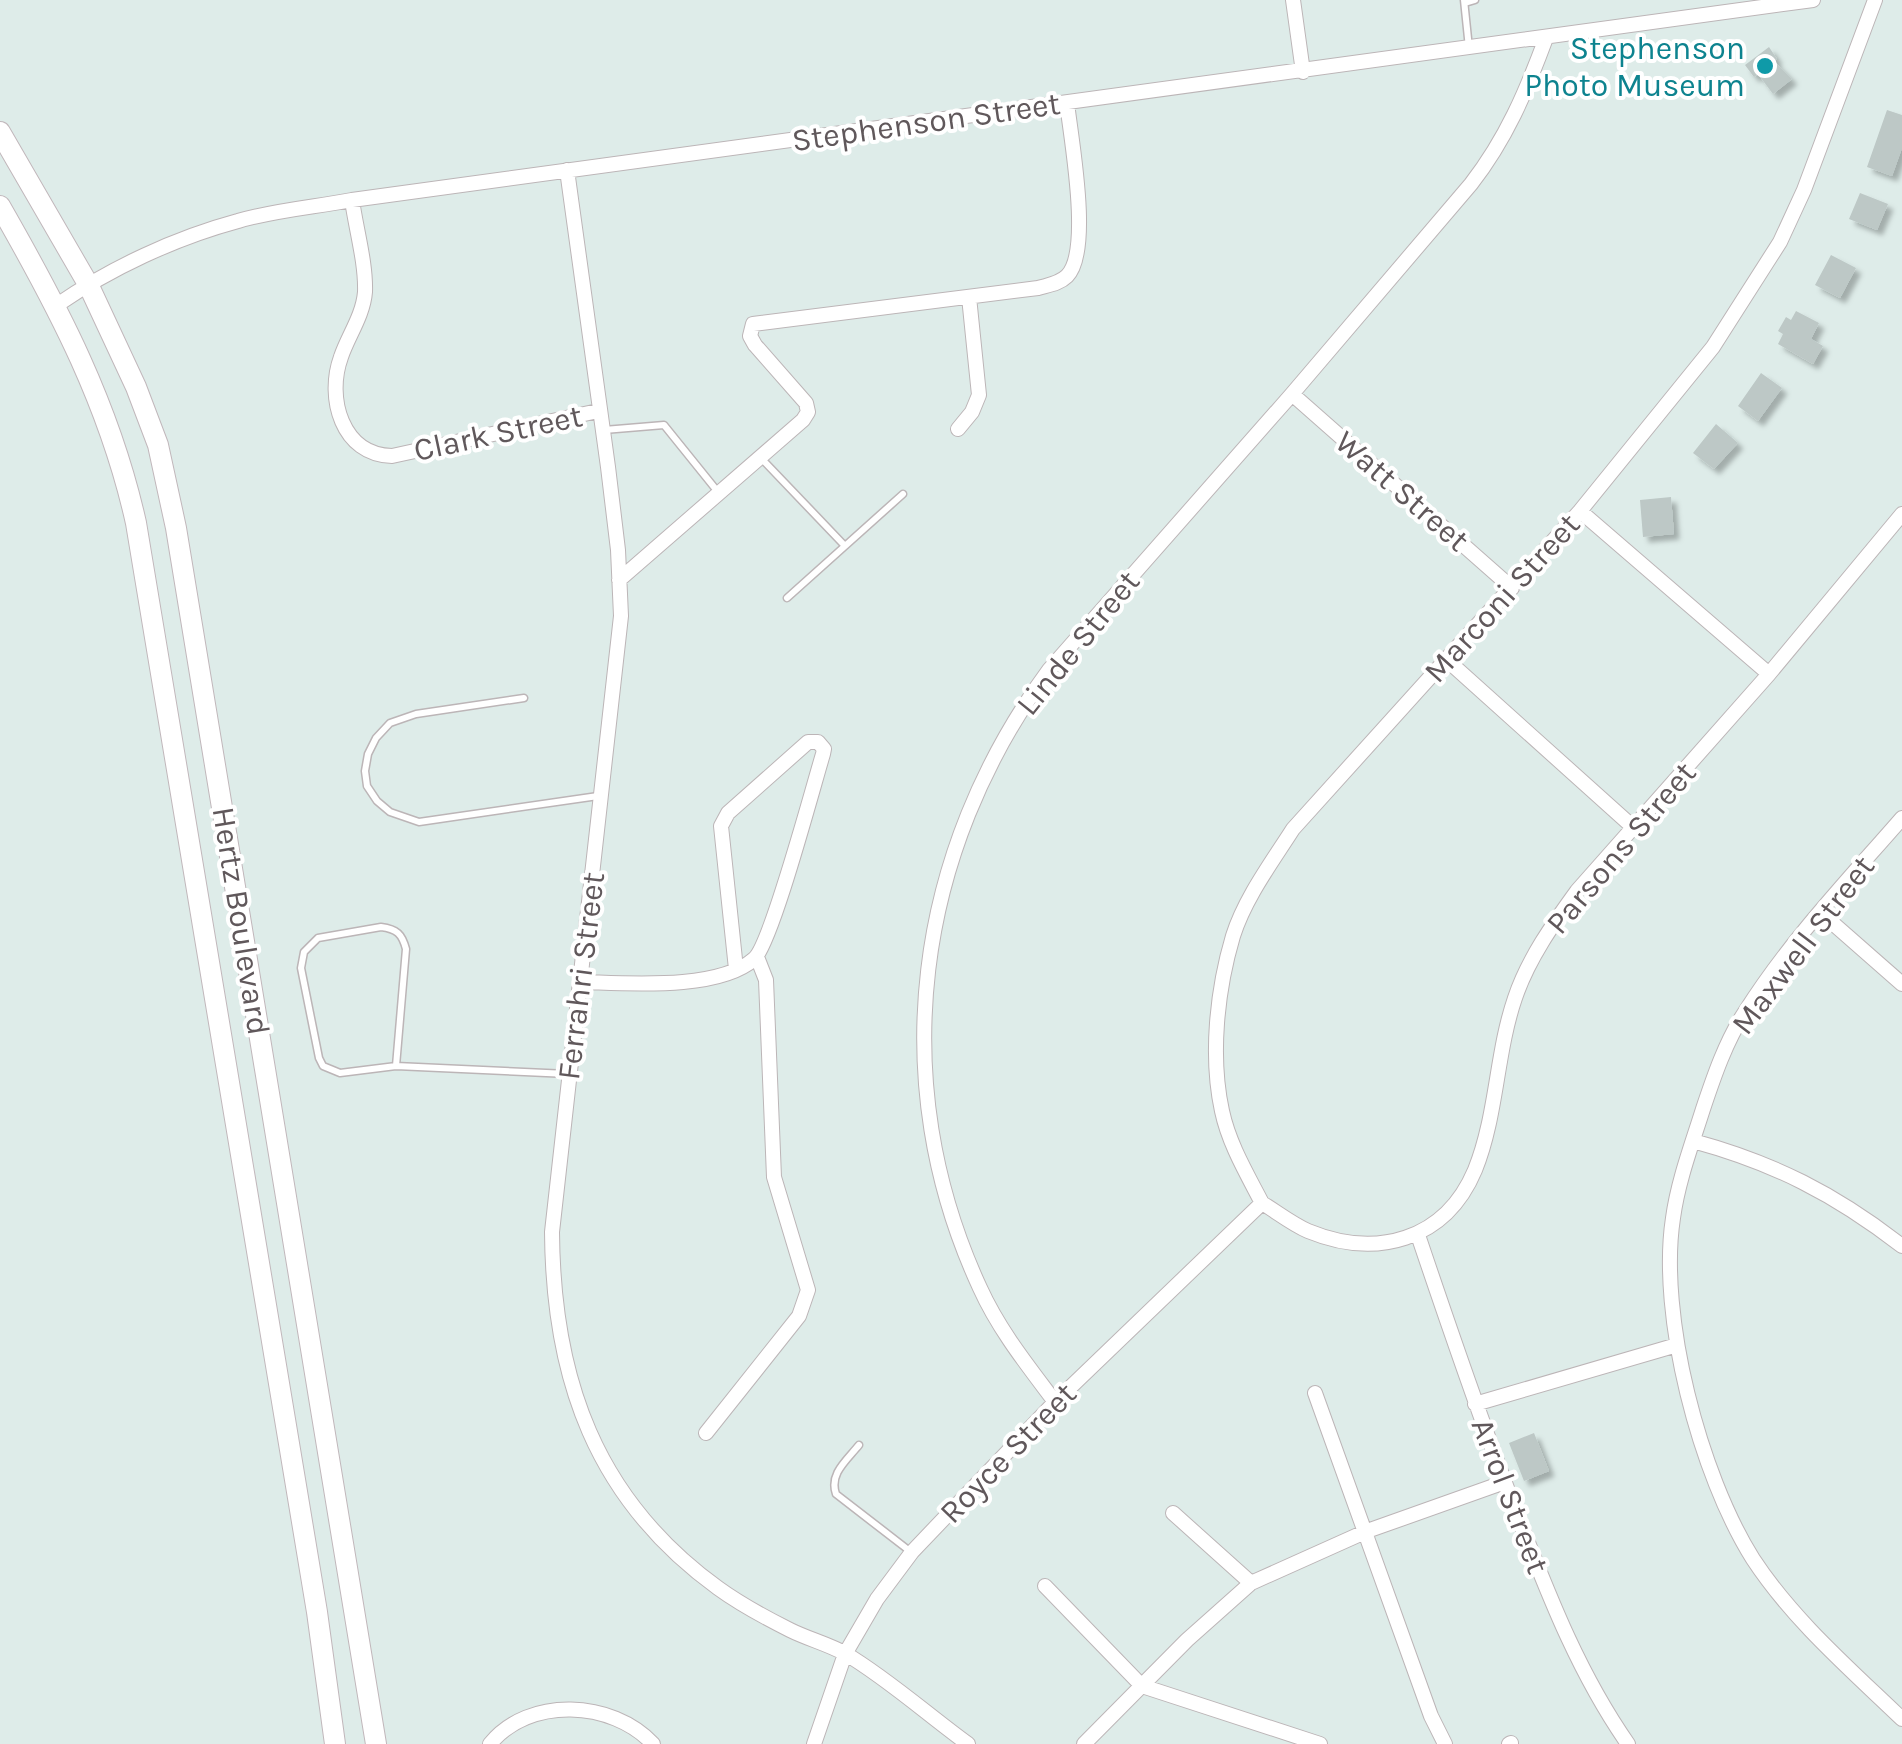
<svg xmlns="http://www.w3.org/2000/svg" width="1902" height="1744" font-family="Karla,sans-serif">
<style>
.building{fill:#bdc8c6;filter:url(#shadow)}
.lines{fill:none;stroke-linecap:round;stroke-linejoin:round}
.lane-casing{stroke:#bcb5b7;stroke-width:9}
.street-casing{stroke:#bcb5b7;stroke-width:16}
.secondary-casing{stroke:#c1b7bb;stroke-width:22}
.lane{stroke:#fff;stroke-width:6}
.street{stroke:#fff;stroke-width:14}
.secondary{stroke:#fff;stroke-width:20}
.culture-dot{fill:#0f9aa8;stroke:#fff;stroke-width:4}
.labels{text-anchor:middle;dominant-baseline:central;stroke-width:8;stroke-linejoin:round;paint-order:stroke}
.culture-label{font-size:32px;fill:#0d838f;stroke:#fff;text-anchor:end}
.street-label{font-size:32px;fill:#60585b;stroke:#fff}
</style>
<defs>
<filter id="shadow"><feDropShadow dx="5.5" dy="5.5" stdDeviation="2.5" flood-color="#0004"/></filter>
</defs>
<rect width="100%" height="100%" fill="#deece9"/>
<path class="building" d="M1769 47 1777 59 1774 61 1792 79 1773 94 1758 74 1754 77 1745 65Z
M1887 110 1902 115V148L1892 176 1867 167Z
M1860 193 1888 204 1877 230 1849 219Z
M1831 255 1856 268 1840 298 1815 285Z
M1796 311 1819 323 1811 339 1823 346 1813 364 1778 344 1783 334 1778 331 1786 317 1791 320Z
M1761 373 1782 388 1758 421 1738 406Z
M1716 424 1738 443 1714 469 1693 453Z
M1671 497 1674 534 1643 537 1640 500Z
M1534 1433 1549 1471 1524 1481 1509 1443Z"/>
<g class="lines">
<defs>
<path id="lane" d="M1464 0 1469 48
M1465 3 1475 0
M604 430 664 425 718 492
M760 457 845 546
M787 598 903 494
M524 698 416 714 390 723 376 738 368 754 365 771 367 786 377 801 390 812 419 822 598 796
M396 1066 406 949C402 934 397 929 381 927L318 938 304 952 301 968 319 1058 323 1066 340 1073 396 1066 568 1074
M859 1445C846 1461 829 1474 836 1494L911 1552"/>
<path id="street" d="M1293 0 1303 72
M567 170 608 467 618 550 621 616 552 1232C553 1378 595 1499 718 1588 740 1604 766 1618 790 1630 808 1639 828 1644 846 1654 888 1679 928 1715 968 1744
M352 200C356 229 366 263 365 292 363 316 348 336 341 357 326 398 342 455 392 456L598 411
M57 305C111 268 175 238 238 221 275 210 315 207 352 200L1813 0
M1292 394 1512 588
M958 429 972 412 979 395 969 297
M1580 511 1769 674
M619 580 803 420 808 412 806 403 755 345 750 336 753 324 1038 288C1048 285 1059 284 1067 276 1092 251 1071 139 1067 103
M1447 660 1634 828
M1902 818C1848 880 1789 942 1745 1012 1726 1041 1714 1076 1703 1109 1692 1144 1678 1181 1673 1218 1658 1316 1700 1475 1753 1559 1793 1620 1850 1669 1902 1719
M1820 912 1902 984
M580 982C626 983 718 991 754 959 771 945 813 787 823 754L824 749 818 742H808L728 813 721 826 736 969
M1693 1141C1774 1163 1835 1194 1902 1246
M1262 1203C1247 1174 1229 1144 1222 1111 1210 1056 1217 990 1233 936 1245 898 1272 862 1293 829L1580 511 1713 347 1780 242 1804 190 1875 0
M1262 1203C1277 1212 1292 1224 1308 1231 1376 1259 1445 1241 1475 1170 1497 1116 1496 1053 1515 998 1528 959 1553 924 1577 891L1769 674 1902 514
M1418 1235C1450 1330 1482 1424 1518 1517 1549 1596 1579 1674 1628 1744
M1315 1393 1431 1716 1445 1744
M1055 1402C1028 1366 999 1330 980 1288 884 1081 915 852 1049 670L1292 394 1471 184C1506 139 1526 92 1546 38
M1475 1404 1677 1345
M706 1433 799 1316 808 1290 774 1177 766 980 757 957
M1173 1513 1251 1583
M1045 1586 1142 1686 1320 1744
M490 1744C529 1696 612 1700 653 1744
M814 1744 845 1654 877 1599 912 1552 1055 1402 1262 1203
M1084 1744 1187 1640 1251 1583 1367 1531 1505 1482
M1509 1744 1511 1743"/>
<path id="secondary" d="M0 132 88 284 136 387 158 445 176 528 376 1744
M0 206C59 309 110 406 136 523L317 1612 335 1744"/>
</defs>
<use href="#lane" class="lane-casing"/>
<use href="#street" class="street-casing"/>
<use href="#secondary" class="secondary-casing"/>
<use href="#lane" class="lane"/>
<use href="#street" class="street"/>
<use href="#secondary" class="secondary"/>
</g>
<circle class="culture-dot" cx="1765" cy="66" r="10"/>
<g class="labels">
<g class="culture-label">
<text x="1745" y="48">Stephenson<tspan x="1745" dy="37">Photo Museum</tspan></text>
</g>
<g class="street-label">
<text transform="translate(926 122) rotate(-8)">Stephenson Street</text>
<text transform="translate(498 433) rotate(-12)">Clark Street</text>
<text transform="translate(1402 491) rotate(41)">Watt Street</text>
<text transform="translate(1502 598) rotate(-48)">Marconi Street</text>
<text transform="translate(1078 643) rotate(-51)">Linde Street</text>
<text transform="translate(1621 848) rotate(-50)">Parsons Street</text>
<text transform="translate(241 921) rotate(81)">Hertz Boulevard</text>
<text transform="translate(1803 945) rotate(-53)">Maxwell Street</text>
<text transform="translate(581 976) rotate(-83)">Ferrahri Street</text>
<text transform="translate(1008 1453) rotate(-46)">Royce Street</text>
<text transform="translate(1510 1496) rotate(69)">Arrol Street</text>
</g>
</g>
</svg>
